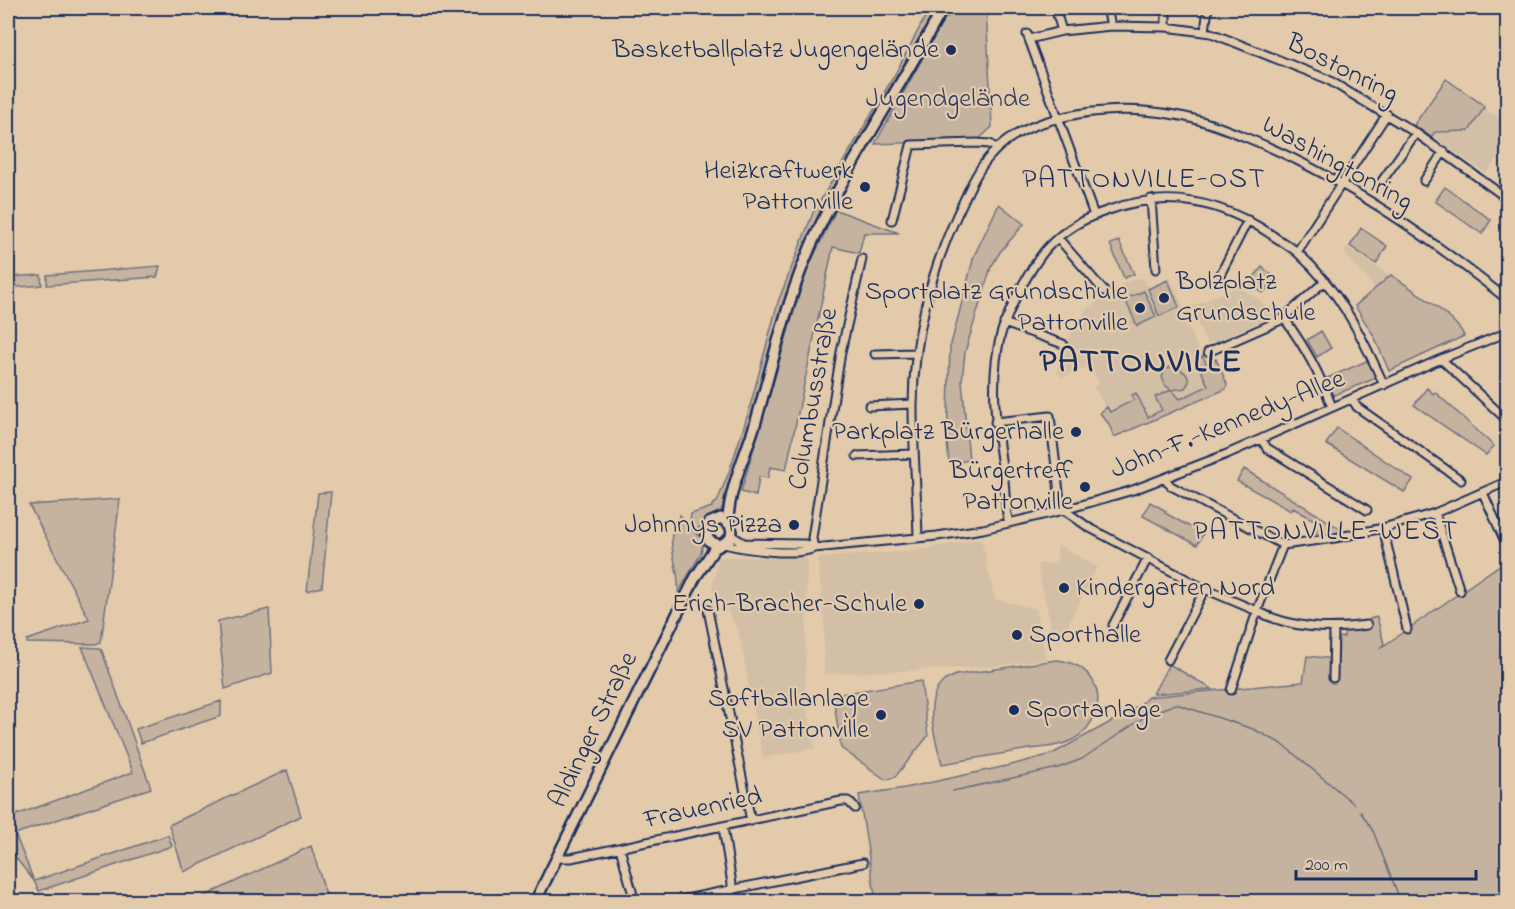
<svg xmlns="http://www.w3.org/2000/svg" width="1515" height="909" font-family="'Indie Flower',sans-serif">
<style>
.built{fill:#d3bfa5}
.green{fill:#c5b3a0;stroke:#70717f;stroke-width:1.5}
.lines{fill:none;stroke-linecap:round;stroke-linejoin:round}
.stream{stroke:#6a6c7d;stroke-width:1.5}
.minor-casing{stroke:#1b2f5e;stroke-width:11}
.secondary-casing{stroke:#1b2f5e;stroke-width:14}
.minor{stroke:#e2caab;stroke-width:7}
.secondary{stroke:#e2caab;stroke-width:9}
.poi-dot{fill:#1b2f5e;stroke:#e2caab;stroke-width:2}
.labels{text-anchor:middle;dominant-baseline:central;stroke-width:4.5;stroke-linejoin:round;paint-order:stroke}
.poi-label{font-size:27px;fill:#1b2f5e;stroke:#e2caab;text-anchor:end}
.street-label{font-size:27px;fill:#1b2f5e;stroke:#e2caab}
.park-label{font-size:27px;fill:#2c3c65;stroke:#e2caab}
.neighbourhood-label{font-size:28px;letter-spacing:1.5px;fill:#1b2f5e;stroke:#e2caab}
.district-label{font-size:33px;font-weight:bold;letter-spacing:1.5px;fill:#1b2f5e;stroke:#e2caab}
</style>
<rect width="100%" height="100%" fill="#e2caab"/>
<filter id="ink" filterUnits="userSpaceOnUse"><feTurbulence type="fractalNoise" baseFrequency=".0167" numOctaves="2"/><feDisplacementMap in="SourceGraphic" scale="12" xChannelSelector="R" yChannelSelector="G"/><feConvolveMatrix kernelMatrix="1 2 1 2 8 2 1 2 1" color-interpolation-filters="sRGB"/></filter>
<g filter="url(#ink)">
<path class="built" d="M1484 108 1507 124V146L1486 173 1431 137 1434 132 1469 131Z
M1347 247 1404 285 1376 290 1344 252Z
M1142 278 1149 287 1169 278 1171 280 1184 308 1181 310 1215 389 1122 430 1105 406 1094 387 1100 383 1089 366 1082 370 1079 367 1062 378 1057 371 1066 343 1087 309 1126 282Z
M1238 286 1258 299 1274 315 1230 335 1231 339 1214 347 1212 342 1207 344 1191 307Z
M981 539 995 599 1036 609 1046 659 995 666 927 670 824 674V620L818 558 913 551Z
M1058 545 1097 567 1060 641 1054 639 1037 564 1056 563Z
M725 557 807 558 805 697 815 748 763 758 739 633 729 613 712 589 718 558Z"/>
<path class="green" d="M930 8H940L828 203 721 511C717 516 701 529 696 529L690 522 691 514 712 507V505L717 502 729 472 748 414 778 302 813 213 894 76Z
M962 8H986L992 127 978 140 875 144 945 18Z
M1446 79 1483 105 1484 108 1469 131 1435 132 1431 137 1414 125Z
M1445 187 1491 220 1482 234 1435 201Z
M999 204 1024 224 1000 252 991 267 965 352 962 381 969 460 949 464 947 441 950 348 974 256Z
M836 210 899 233H864L859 253 833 247 786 470 770 467 768 478 759 477 756 496 741 492 805 274Z
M1361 228 1387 246 1376 264 1350 246Z
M1119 241 1134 274 1124 278 1110 244Z
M160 266 157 277 47 285V275Z
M1262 267 1276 278 1263 293 1249 283Z
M41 275 42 285 8 288V277Z
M1391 275C1408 286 1458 318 1464 336L1389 371 1374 336 1355 306Z
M1168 280 1179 307 1159 316 1148 289Z
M1144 291 1156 317 1137 326 1125 299Z
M1321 331 1331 348 1317 357 1307 340Z
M1203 356 1206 363 1216 359 1227 384 1226 389 1114 437 1109 424 1100 413 1107 407 1110 412 1134 400 1132 395 1136 393 1148 417 1162 410 1155 397 1171 390 1165 385 1162 377 1165 370 1170 367C1180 368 1188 372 1189 382L1185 388 1172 390 1180 399 1208 386 1196 359Z
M1369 360 1376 378 1332 396 1325 379Z
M1427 388 1433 394 1435 392 1494 446 1486 455 1414 405Z
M1337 428 1413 480 1404 492 1326 444Z
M1244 469 1347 533 1318 538 1314 520 1293 508 1291 511 1237 481Z
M331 492 322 587 307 591 318 493Z
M120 499 101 642 95 644 27 643V640L89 619 29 505Z
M1150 502 1166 511 1165 513 1203 534 1197 545 1143 516Z
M680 515 692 530 701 537 703 543 701 553 678 593C681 573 667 547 673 529 675 524 678 520 680 515Z
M1507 560V901H876L859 795 905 788 1011 765 1052 754 1118 718 1141 704 1148 697 1303 682 1307 656 1334 659V638L1344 637V628L1367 625 1370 619 1377 617 1384 644 1379 649Z
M269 609 272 673 225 689 218 621Z
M82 647 100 648 102 651 151 788 15 834 34 881 168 835 172 846 39 891 34 881 8 848V818L133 772Z
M1057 660C1074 662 1090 670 1096 688 1103 710 1088 736 1065 743 1054 747 1041 748 1029 749 1000 754 971 759 942 764 936 740 921 701 944 681 947 679 952 677 956 675Z
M1169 664 1212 689 1153 694Z
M921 681 928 736 895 777 886 780 841 748 833 695Z
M221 701V716L141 743 136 729Z
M287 770 301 816 184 872 169 825Z
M311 846 328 901H194Z"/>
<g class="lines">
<path class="stream" d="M953 791 1058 768 1082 759 1149 714 1176 704 1253 729 1282 744 1354 804
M1360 811 1373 831 1401 902"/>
<defs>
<path id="minor" d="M1055 8 1062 31
M1107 8 1111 26
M1166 8V27
M1205 31 1208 8
M1027 34 1094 215
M1029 39 1062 31 1111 26 1166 27 1211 33 1327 79 1416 133 1508 199
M1382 181 1416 133
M1424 181 1444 151
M1151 199 1156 269
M892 220 911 145 976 143 990 144 997 149
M1058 238 1104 291
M1297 252 1387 114
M1221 273 1248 220
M1284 318C1306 349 1319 372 1332 407
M1004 323 1063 344
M1208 352 1281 320 1325 281
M875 354 917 353
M1441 359 1508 421
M1352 399 1357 407 1461 480
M869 406 913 404
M995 422 1050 416 1060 501 1064 510 1088 527 1205 589 1257 611 1283 545
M1261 439 1267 448 1367 510
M857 456 914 454
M1165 479 1171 486 1283 545 1335 538 1383 528 1435 513 1508 481
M1483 493 1508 548
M1435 513 1460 591
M1009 523C1004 507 1006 489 1003 473 996 427 989 381 1001 334 1005 320 1012 306 1018 293 1027 277 1036 260 1048 247 1064 230 1087 217 1109 210 1168 189 1221 201 1272 235 1280 241 1290 246 1298 253 1340 291 1361 334 1384 385
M1383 528 1407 629
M732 536 744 543 805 544 814 548
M918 538C917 494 913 450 913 406 913 341 930 274 957 215 967 195 975 172 991 155 1013 130 1045 120 1078 114 1110 109 1143 109 1175 115 1201 119 1226 129 1250 139 1343 177 1429 237 1508 300
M724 544C744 549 796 557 814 548L937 536 983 529 1064 510 1133 490 1227 454 1441 359 1508 332
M814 548 812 538 841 352 862 259
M708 610 751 821
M1113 625 1148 558
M1168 660 1205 589
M1333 678 1334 629
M1231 690 1257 611C1292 629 1329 630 1367 625
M723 827 732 884 730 902
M620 848 635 902
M557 858H571L841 801H848L855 808
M671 902 863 863"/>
<path id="secondary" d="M728 522C728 490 747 452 756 421 775 355 789 289 820 226 856 151 904 81 943 8
M535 902 695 578 714 549 730 539 732 532 730 525 721 518 709 523 706 531 709 541 719 545"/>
</defs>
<use href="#minor" class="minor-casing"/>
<use href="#secondary" class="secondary-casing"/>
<use href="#minor" class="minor"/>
<use href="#secondary" class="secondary"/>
</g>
</g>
<g class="poi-dot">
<circle cx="951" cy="50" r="6"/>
<circle cx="865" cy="187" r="6"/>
<circle cx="1164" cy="298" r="6"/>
<circle cx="1140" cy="308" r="6"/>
<circle cx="1076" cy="432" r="6"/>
<circle cx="1085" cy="487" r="6"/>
<circle cx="794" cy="525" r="6"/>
<circle cx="1064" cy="588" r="6"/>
<circle cx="919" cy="604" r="6"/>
<circle cx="1017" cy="635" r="6"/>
<circle cx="1014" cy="710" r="6"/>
<circle cx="881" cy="715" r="6"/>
</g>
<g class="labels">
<g class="poi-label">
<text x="939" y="50">Basketballplatz Jugengelände</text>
<text x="853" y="171">Heizkraftwerk<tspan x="853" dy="31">Pattonville</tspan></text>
<text x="1176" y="282" text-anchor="start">Bolzplatz<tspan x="1176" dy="31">Grundschule</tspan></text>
<text x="1128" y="292">Sportplatz Grundschule<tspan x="1128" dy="31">Pattonville</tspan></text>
<text x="1064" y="432">Parkplatz Bürgerhalle</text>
<text x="1073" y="471">Bürgertreff<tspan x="1073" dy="31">Pattonville</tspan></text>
<text x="782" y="525">Johnnys Pizza</text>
<text x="1076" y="588" text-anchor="start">Kindergarten Nord</text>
<text x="907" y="604">Erich-Bracher-Schule</text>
<text x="1029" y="635" text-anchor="start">Sporthalle</text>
<text x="869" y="699">Softballanlage<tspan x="869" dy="31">SV Pattonville</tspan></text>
<text x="1026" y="710" text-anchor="start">Sportanlage</text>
</g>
<g class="street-label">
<text transform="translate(1342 69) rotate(27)">Bostonring</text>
<text transform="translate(1337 164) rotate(29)">Washingtonring</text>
<text transform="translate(814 399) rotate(-80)">Columbusstraße</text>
<text transform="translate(1228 425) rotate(-22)">John-F.-Kennedy-Allee</text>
<text transform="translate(594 730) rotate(-64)">Aldinger Straße</text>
<text transform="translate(703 809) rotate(-12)">Frauenried</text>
</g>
<g class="park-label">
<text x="948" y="99">Jugendgelände</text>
</g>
<g class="neighbourhood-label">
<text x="1144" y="180">PATTONVILLE-OST</text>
<text x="1326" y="532">PATTONVILLE-WEST</text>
</g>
<g class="district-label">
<text x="1141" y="363">PATTONVILLE</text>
</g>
</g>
<rect width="1515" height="909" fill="none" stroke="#e2caab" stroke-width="30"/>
<rect x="15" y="15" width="1485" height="879" fill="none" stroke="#1b2f5e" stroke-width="2" filter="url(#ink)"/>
<path d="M1296 870v9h180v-9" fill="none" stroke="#1b2f5e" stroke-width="3"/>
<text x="1305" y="870" font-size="18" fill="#1b2f5e" stroke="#e2caab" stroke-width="4.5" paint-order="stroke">200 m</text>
</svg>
